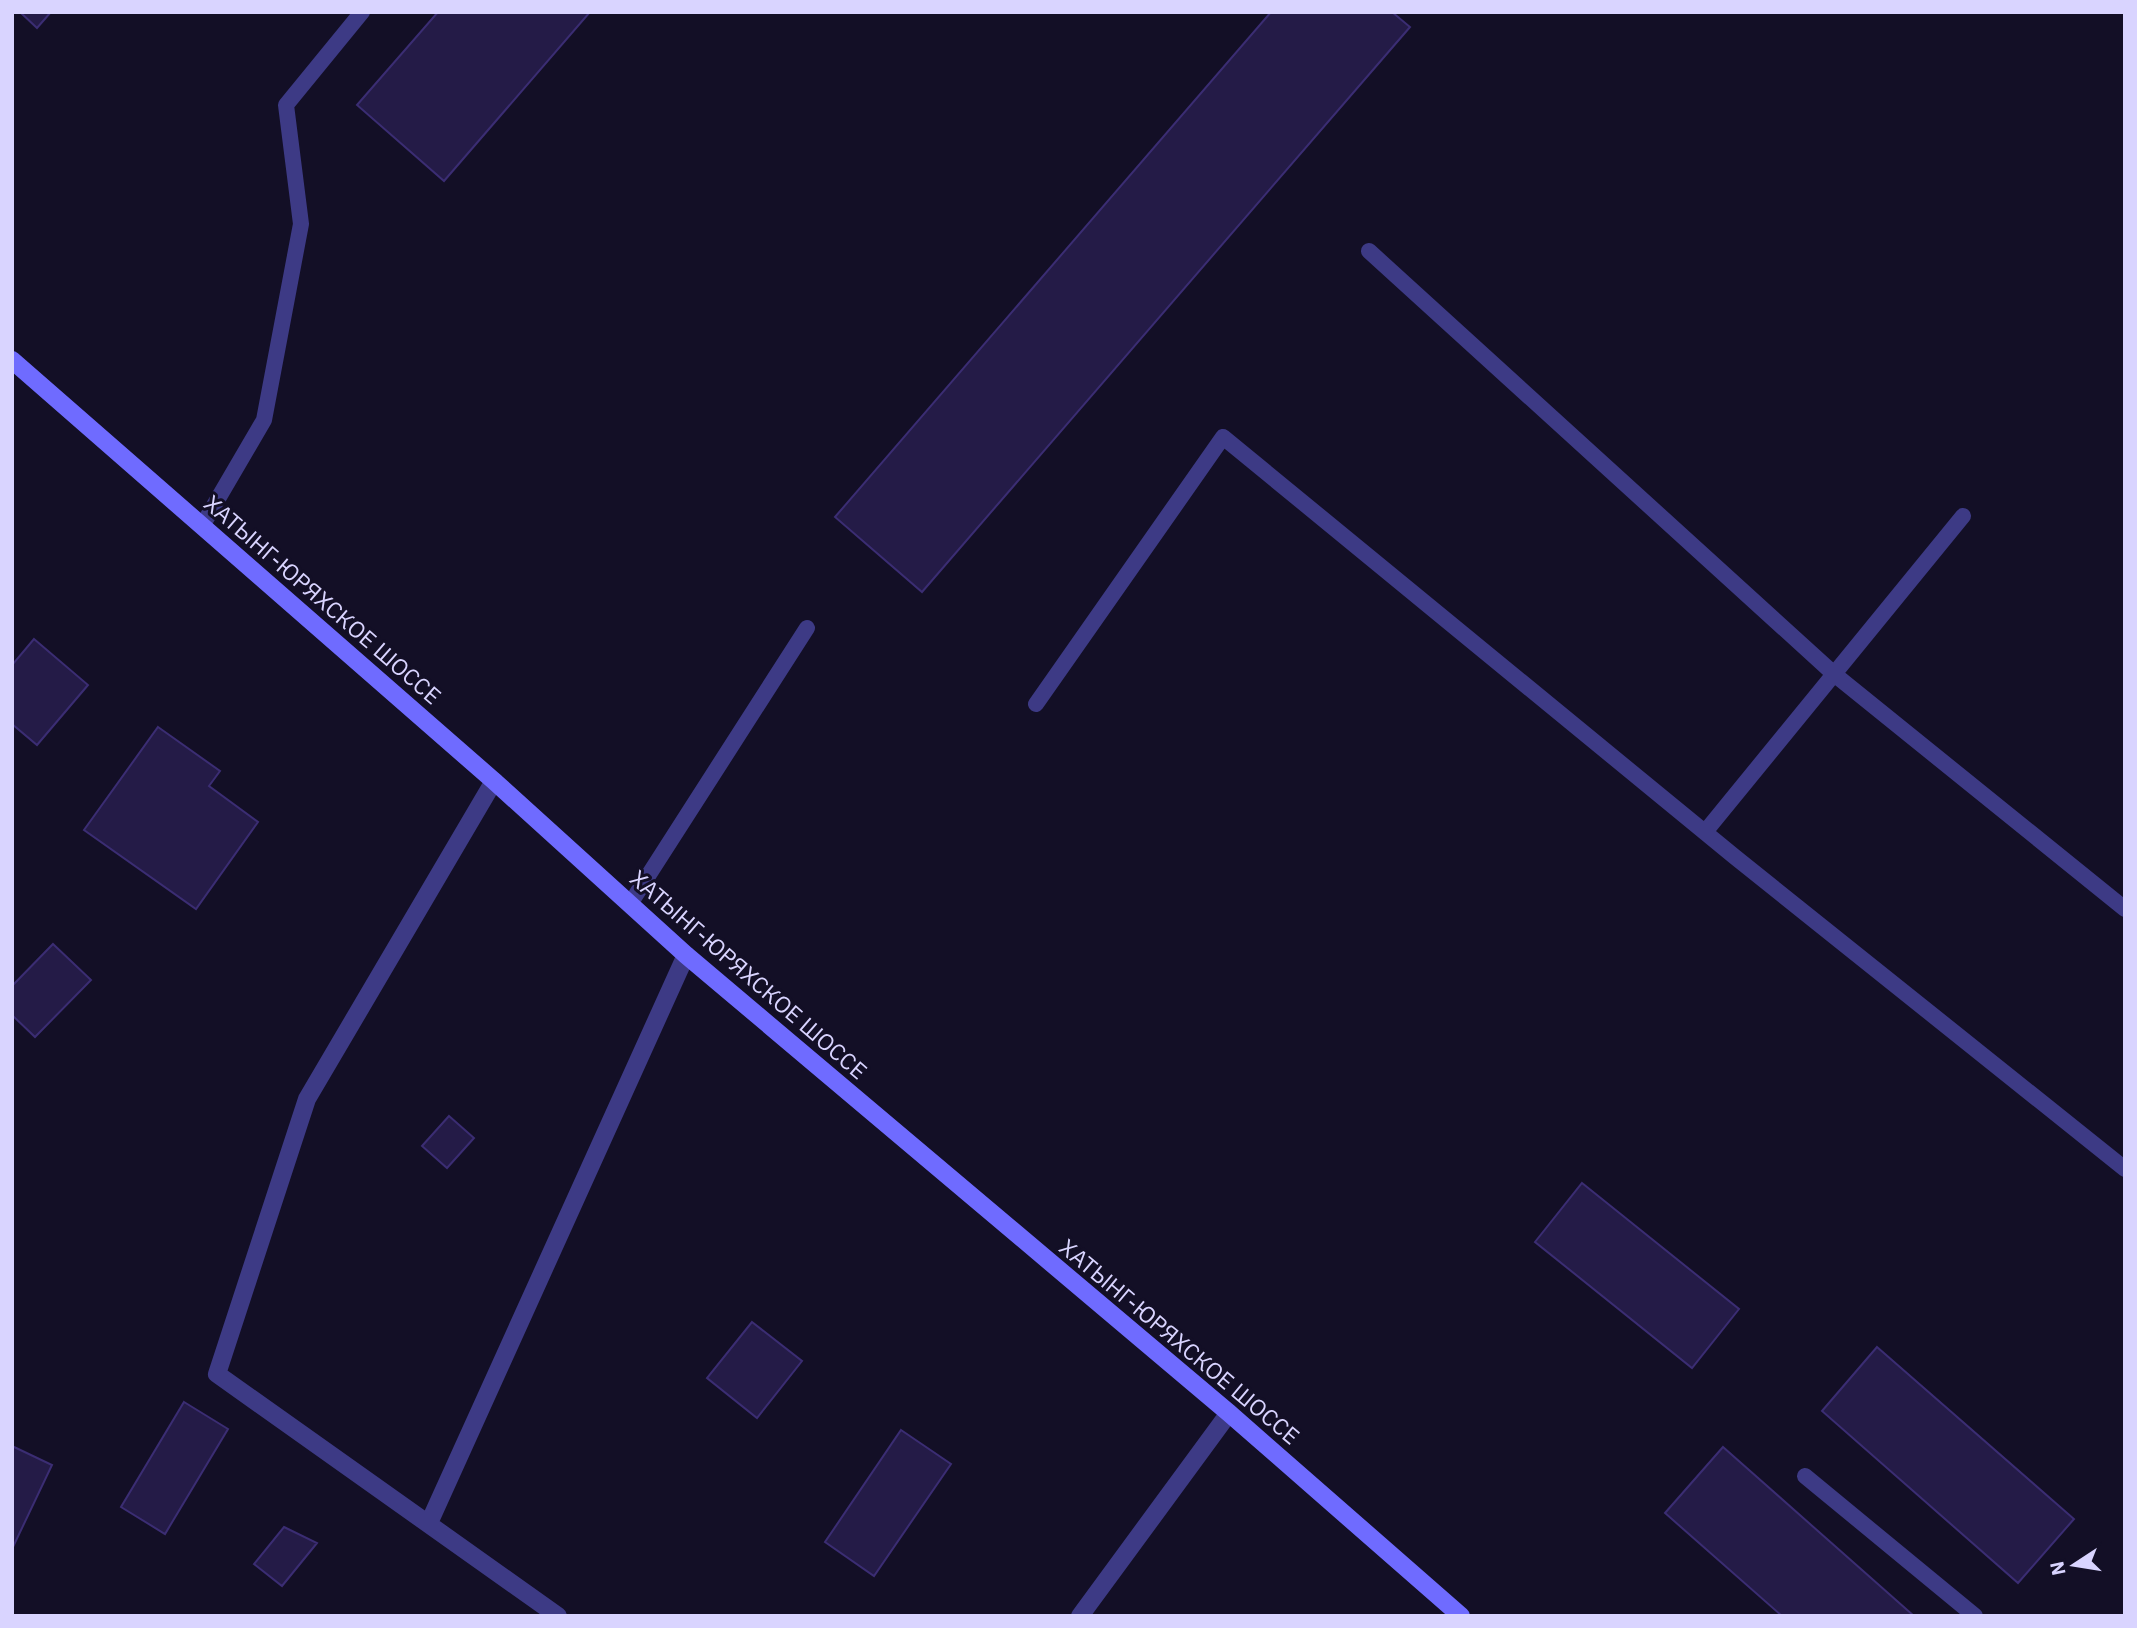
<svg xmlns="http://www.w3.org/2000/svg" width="2137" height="1628" font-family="'IBM Plex Sans',sans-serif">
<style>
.building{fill:#241b47;stroke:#3b2d73;stroke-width:2}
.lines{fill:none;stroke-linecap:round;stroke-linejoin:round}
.service{stroke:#3d3a85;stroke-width:16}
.minor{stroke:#3d3a85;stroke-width:18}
.secondary{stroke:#6f6bff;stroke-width:18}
.labels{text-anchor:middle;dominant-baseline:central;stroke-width:6;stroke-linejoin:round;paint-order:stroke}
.street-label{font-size:23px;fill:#d9d4ff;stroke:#130f26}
</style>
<rect width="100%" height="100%" fill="#130f26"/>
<path class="building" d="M20 12H51L37 28Z
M438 12H590L444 181 357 105Z
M1271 12H1392L1410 27 922 592 835 517Z
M34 639 88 685 37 745 12 724V665Z
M158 727 220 771 209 786 258 822 196 909 84 830Z
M53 944 91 980 35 1037 12 1015V986Z
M449 1116 474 1138 447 1168 422 1146Z
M1582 1183 1739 1309 1692 1368 1535 1242Z
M752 1322 802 1361 757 1418 707 1378Z
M1877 1347 2074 1519 2018 1583 1822 1411Z
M184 1402 228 1429 165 1534 121 1507Z
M901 1430 951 1464 874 1576 825 1542Z
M12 1446 52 1465 12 1549Z
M1723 1447 1914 1616H1782L1665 1513Z
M284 1527 317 1543 282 1586 254 1564Z"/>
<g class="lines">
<path class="service" d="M1369 251 1834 674 2125 909
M202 526 264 420 301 224 286 105 362 12
M1036 704 1223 437 1735 857 2125 1169
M1705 832 1963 516
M630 904 807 628
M1805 1476 1975 1616"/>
<path class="minor" d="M494 781 307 1099 217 1374 558 1616
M429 1523 686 955
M1080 1616 1229 1413"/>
<path class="secondary" d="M12 360 494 781 686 955 1229 1413 1461 1616"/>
</g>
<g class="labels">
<g class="street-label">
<text transform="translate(323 599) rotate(41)">ХАТЫНГ-ЮРЯХСКОЕ ШОССЕ</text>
<text transform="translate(749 974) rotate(41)">ХАТЫНГ-ЮРЯХСКОЕ ШОССЕ</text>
<text transform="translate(1180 1341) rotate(40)">ХАТЫНГ-ЮРЯХСКОЕ ШОССЕ</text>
</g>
</g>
<rect width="2137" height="1628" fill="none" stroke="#d9d4ff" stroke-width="28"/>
<g transform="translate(2074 1565) rotate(258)" stroke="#130f26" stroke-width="5" paint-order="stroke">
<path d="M0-5L12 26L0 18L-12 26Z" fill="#d9d4ff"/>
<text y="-10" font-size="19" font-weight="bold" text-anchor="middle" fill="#d9d4ff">N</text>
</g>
</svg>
